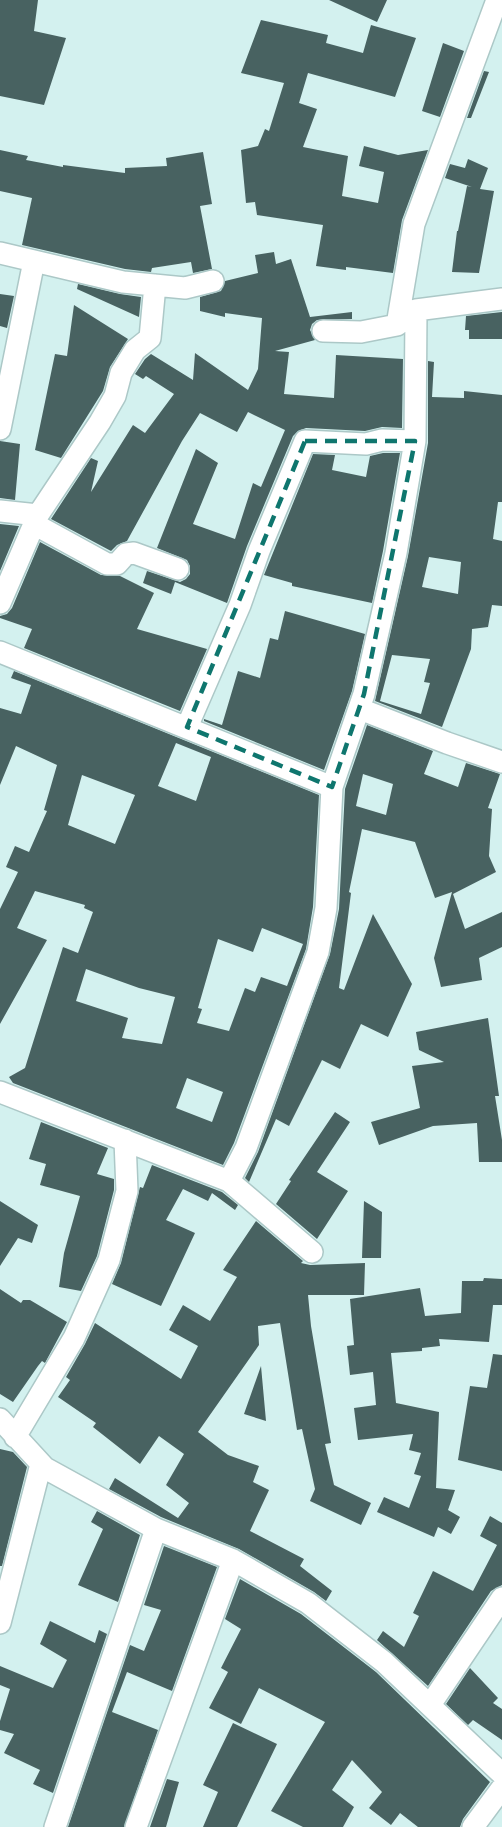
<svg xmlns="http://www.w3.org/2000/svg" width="502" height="1827" font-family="Commissioner,sans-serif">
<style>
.building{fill:#486261;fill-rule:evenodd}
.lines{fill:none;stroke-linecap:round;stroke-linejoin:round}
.minor-casing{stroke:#acc8c7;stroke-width:24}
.minor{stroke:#fff;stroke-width:21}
.marked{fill:none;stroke:#0f766e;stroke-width:4.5;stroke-dasharray:12 8;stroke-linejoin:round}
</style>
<rect width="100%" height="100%" fill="#d3f1ef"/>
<path class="building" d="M0 0H38L34 31 66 38 44 105 0 96Z
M329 0H387L377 22Z
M261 20 328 35 326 43 363 53 371 25 416 38 395 97 308 73 299 103 317 109 303 147 348 156 342 196 378 203 384 172 359 166 364 146 398 155 428 150 402 220 393 273 346 267V270L316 266 323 225 257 215 255 202 246 203 241 150 258 146 265 129 269 131 284 83 241 73Z
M443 43 464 51 440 117 422 111Z
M484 71 489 72 471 118H467Z
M0 150 28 156 26 160 63 167V165L125 173V168L167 166 166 158 203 152 212 204 200 206 212 269 193 273 191 262 152 268 151 272 125 269 22 245 32 198 0 191Z
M468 159 488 168 480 189 494 191 479 273 452 272 457 231H458L467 186 472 187 445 178 450 164 465 168Z
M274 252 276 264 291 259 310 317 352 312V319L317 320 312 324 310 330 315 340 275 351 289 352 284 394 334 398 336 355 403 359 402 428 382 427 365 431 306 428 298 431 293 436 247 546 227 603 175 582 171 594 143 583 147 571 180 582 186 579 190 574V566L187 560 157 548 196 449 218 463 193 524 235 539 253 483 261 487 285 430 248 412 237 432 200 413 182 441 127 541 117 545 111 551 51 519 91 458 98 461 91 492 133 425 145 433 174 394 146 376 143 379 135 374 145 359 151 354 193 380 195 353 248 390 258 369 262 318 225 313V317L200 311V297L221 291 225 281 258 273 255 255Z
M78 284 120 294 141 297 139 317 77 289Z
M0 294 14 296 7 328 0 326Z
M74 305 128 339 110 367 103 391 61 458 35 450 55 354 67 356Z
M502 312V339H469V330H465L466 316Z
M428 361 434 362 432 397 464 398V391L502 395V502H498L493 539 502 541V606L492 605 488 627 472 629 471 649 442 727 375 701 408 556 428 443ZM429 557 461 562 458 594 422 587ZM392 655 430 659 424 682 430 683 421 714 380 701Z
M0 441 20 444 15 500 0 498Z
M383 453H400L383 551 372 603 292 586V583L264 575 313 454 335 455 332 470 366 477 370 456Z
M0 524 19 526 0 571Z
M40 542 101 575 120 576 154 593 137 629 207 649 180 711 24 648 32 629 0 618V616L7 614 12 608Z
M285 611 365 634 352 691 324 770 204 721V719L222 725 238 671 260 678 270 638 278 640Z
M14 671 319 795 313 907 306 949 234 1143 223 1165 13 1083 9 1077 25 1068 63 947 78 953 93 912 84 908 85 905 35 891 17 928 47 940 0 1024V909L18 872 6 867 15 846 29 852 47 811 44 810 57 765 16 746 0 785V708L21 714 31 685 11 678ZM176 743 211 757 196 801 158 786ZM82 775 135 795 115 844 68 825ZM262 928 303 944 287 986 261 977 255 992 245 988 229 1031 197 1023 202 1009 198 1008 218 939 253 952ZM86 969 139 988 175 997 162 1044 122 1038 128 1018 76 1001ZM187 1078 223 1092 212 1122 176 1108Z
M367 725 433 751 424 774 458 787 466 763 500 774 488 808 492 809 489 856 496 872 453 894 465 929 502 912V947L479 958 482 980 441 987 434 958 452 892 435 898 415 842 362 829 349 892 351 893 339 988 344 990 373 914 412 984 388 1037 361 1024 340 1069 322 1060 289 1126 276 1119 249 1182 245 1178 258 1152 330 954 339 909 345 789ZM363 774 393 784 386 815 356 806Z
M488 1018 499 1096H495L502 1140V1162H479L477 1123 433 1126 379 1145 371 1122 420 1108 412 1066 444 1062 419 1050 416 1032Z
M335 1112 350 1122 317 1172 348 1191 317 1239 276 1204 291 1181 289 1180Z
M41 1122 108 1148 97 1174 114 1179V1190L97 1256 81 1291 59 1287 64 1253 80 1196 40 1185 46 1164 29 1159Z
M152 1165 222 1192 238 1205 235 1210 212 1193 208 1201 183 1189 166 1220 195 1233 161 1306 112 1284 121 1263 140 1187 143 1188Z
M0 1201 38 1225 32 1243 18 1238 0 1266Z
M364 1201 382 1212 381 1258H362Z
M256 1221 303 1261 301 1263 310 1265 365 1263 364 1295H308L311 1326 331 1443 325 1444 334 1485 371 1503 361 1525 310 1501 315 1489 302 1429 297 1430 280 1323 258 1326 259 1345 198 1432 228 1455 259 1466 253 1482 269 1490 250 1531 304 1559 300 1566 332 1591 326 1601 314 1592 239 1549 161 1517 109 1489 115 1478 178 1518 189 1503 166 1485 184 1454 159 1436 140 1464 93 1427 96 1423 58 1397 70 1380 66 1377 85 1344 95 1323 181 1379 198 1346 169 1330 183 1305 210 1321 237 1277 223 1270Z
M484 1278 502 1279V1305H493L489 1342 439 1339 440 1346 422 1348V1351L391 1353 396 1403 439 1412 436 1488 455 1490 448 1510 460 1517 451 1534 438 1527 434 1537 377 1512 384 1497 409 1508 421 1476 414 1474 421 1453 409 1450 413 1434 358 1440 354 1408 376 1405 373 1372 350 1375 347 1346 354 1345 350 1299 420 1288 425 1316 461 1313 462 1281H483Z
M0 1289 21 1303 23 1300H30L67 1322 45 1363 42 1361 38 1366 13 1402 0 1394Z
M493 1354 502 1355V1471L458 1460 470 1386 487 1388Z
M261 1366 266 1421 244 1414Z
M0 1449 13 1452 27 1467 2 1566H0Z
M97 1511 140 1535 118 1602 78 1585 103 1529 91 1522Z
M490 1516 502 1523V1585L491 1591 428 1686 377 1640 383 1631 404 1647 419 1616 413 1613 433 1571 473 1591 497 1545 480 1536Z
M164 1546 217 1567 172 1691 127 1672 112 1712 158 1730 124 1827H68L130 1645 144 1651 161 1610 144 1605Z
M240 1579 301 1614 376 1672 490 1782 463 1819 460 1827H418L400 1813 391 1825 369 1808 382 1792 352 1760 332 1790 354 1807 343 1827H303L271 1811 325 1722 259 1688 241 1724 209 1708 228 1672 221 1668 241 1629 225 1619Z
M50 1621 95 1643 99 1630 107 1634 53 1793 33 1784 40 1770 4 1753 14 1734 0 1730V1721L10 1689 0 1685V1666L53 1688 67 1660 40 1644Z
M470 1668 498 1698 493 1703 502 1709V1740L473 1720 468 1725 446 1704Z
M233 1723 277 1744 237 1827H203L218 1792 203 1785Z
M167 1779 179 1782 166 1827H150Z"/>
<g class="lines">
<defs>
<path id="minor" d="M0 253 123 282 185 288 213 281
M397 325 414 224 497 0
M323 331 361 332 397 325 416 310 502 299
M0 429 34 261
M0 511 38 515
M34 524 107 564H117L126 554 134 553 178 569
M0 603 38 515 100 422 115 396 121 373 135 350 150 338 155 285
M0 652 332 787
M360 709 447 743 502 762
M187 727 240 605 259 551 305 441 366 444 382 440 415 441
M0 1092 229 1181 312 1252
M229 1181 246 1148 318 952 326 908 332 787 364 694 396 553 415 441 416 310
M0 1419 45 1468 156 1529 233 1560 308 1603 384 1662 502 1774
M15 1437 74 1338 109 1260 127 1191 125 1140
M0 1623 41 1464
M430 1705 502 1598
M55 1827 156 1529
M136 1827 233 1560
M473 1827 502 1788"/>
</defs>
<use href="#minor" class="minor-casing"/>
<use href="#minor" class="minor"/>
</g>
<path class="marked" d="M305 441H415L364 694 332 787 187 727Z"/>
</svg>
